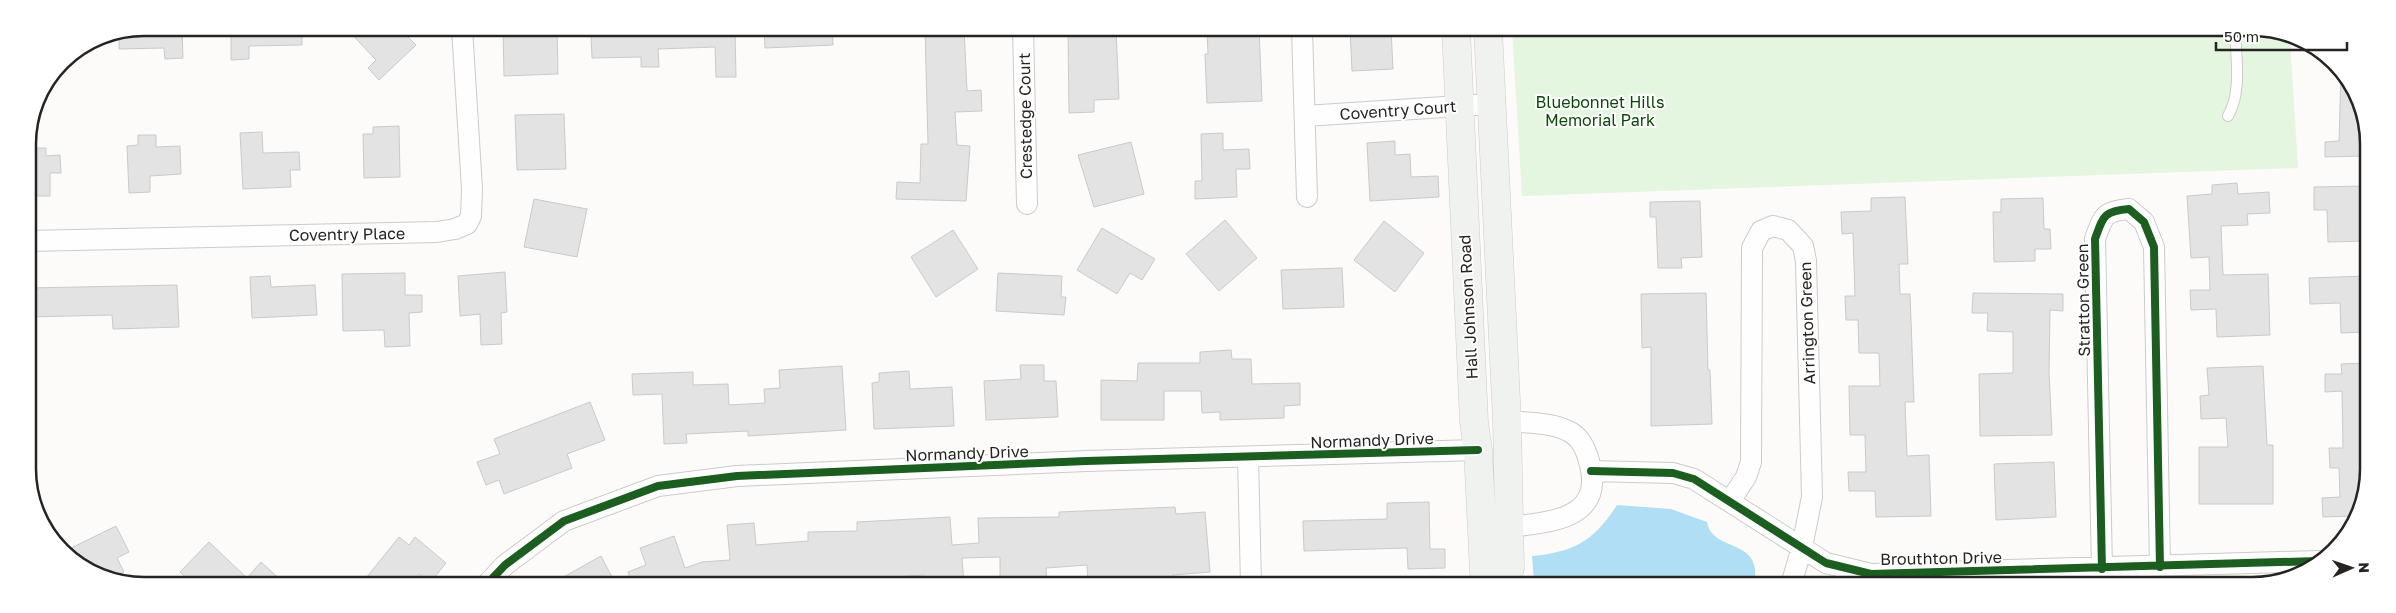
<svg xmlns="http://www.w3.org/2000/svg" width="2396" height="613" font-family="'Golos Text',sans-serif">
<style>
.green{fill:#e4f5e0}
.water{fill:#b0def4}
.building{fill:#e4e3e3;stroke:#cacaca}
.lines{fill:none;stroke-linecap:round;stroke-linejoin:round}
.lane-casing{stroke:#cdcbc9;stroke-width:12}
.street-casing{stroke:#cdcbc9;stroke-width:22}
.secondary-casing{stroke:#cdcbc9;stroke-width:29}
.lane{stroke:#fffefe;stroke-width:10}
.street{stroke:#fffefe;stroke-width:20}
.secondary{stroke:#f0f2f0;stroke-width:28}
.cycleway-casing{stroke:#fff;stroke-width:11}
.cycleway{stroke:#1b5e20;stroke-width:8}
.labels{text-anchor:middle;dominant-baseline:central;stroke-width:4;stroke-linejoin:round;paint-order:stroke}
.park-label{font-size:16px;fill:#0a4908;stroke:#fff}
.street-label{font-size:16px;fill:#262422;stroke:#fff}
.rim{fill:none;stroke:#262422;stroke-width:2.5}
</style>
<rect width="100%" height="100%" fill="#fdfbf9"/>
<path class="green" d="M1512 29 2275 30 2290 38 2298 168 1522 196Z"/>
<path class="water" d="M1617 505 1671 509 1707 522C1711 548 1748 541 1754 565 1756 571 1755 579 1755 585H1685V577L1534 581 1532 556C1574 552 1594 541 1617 505Z"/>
<path class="building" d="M144 28H182L183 58 165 59 164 48 119 49V33Z
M231 28H302V45L249 46V59L231 60Z
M346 28H399L416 45 379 80 368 68 376 60Z
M503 28H557L558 74 504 76Z
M608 28H735L736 77H716L715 47 658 49 659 67H641V57L592 58 591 36H608Z
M764 28H832L833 45 765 48Z
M925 28H964L967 91 981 90 982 111 955 112 957 145 970 146 966 201 896 199 897 182 920 183 921 144H928Z
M1068 28 1116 29 1119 99 1094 100V112L1069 113Z
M1207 29H1259L1262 101 1207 103 1205 54H1208Z
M1350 29H1391L1393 69 1352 71Z
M2341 73 2366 122V156L2325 157V142L2339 141Z
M564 114 566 169 517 170 515 115Z
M399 126 400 177 364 178 363 134H373V127Z
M262 132 263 153 299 152 300 170H290L291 187 243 189 240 133Z
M1223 133V150L1249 149 1250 169H1236L1237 197 1195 199V181H1202L1201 134Z
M138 135H156V147L180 146 181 174 150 176V192L129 193 127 146 138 145Z
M1395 141V155L1410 154 1411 177 1438 176 1439 197 1370 201 1367 143Z
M1131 142 1144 194 1094 207 1078 155Z
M28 148H46V156L60 155 61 173H50V196H28Z
M2237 183 2238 194 2269 192 2270 213 2247 214 2248 225 2221 226 2223 275 2268 274 2270 335 2217 337 2216 309 2191 310 2190 290H2210L2209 257 2191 258 2187 196 2212 194V185Z
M2366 186V241L2328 242 2327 210H2314V187Z
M1905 197 1908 264H1899L1900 294H1910L1914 402H1905L1907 456 1929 455 1931 516 1876 517 1875 491H1849L1848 472H1866L1865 435H1850L1849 386H1880L1879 353H1859L1858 320H1846L1845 296H1855L1853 233 1842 234 1841 212 1871 211V198Z
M2043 198 2044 229H2050L2051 249H2035V261L1994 262 1993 212H2001V199Z
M534 199 587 209 577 257 524 247Z
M1700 201 1702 257 1681 258 1682 268H1658L1656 217H1650V202Z
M1225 220 1257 258 1219 291 1186 254Z
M1384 221 1424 253 1395 292 1354 260Z
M1102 228 1155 259 1142 280 1130 273 1117 294 1077 270Z
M953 230 978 269 936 297 911 257Z
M1342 268 1344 307 1283 309 1281 270Z
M505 272 507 312 501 313 502 344 481 345 480 314 460 316 458 276Z
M405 273V295H422V312L409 313 410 346 385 347 384 330 343 331 342 274Z
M998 273 1062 276 1061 297H1066L1064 315 996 311Z
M270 276 271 287 315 285 317 315 252 318 250 277Z
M2366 276V332L2341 333 2340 303 2310 304 2309 278Z
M177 285 179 327 113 329 112 315 29 317V288Z
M1706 293 1708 370H1710L1712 424 1651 426V347L1642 348 1641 294Z
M1973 293 2063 294V311L2050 310 2049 372 2052 435 1980 436 1979 374 2013 373V332L1987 331 1988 313H1972Z
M1231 350 1232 359H1251L1252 384 1300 383V405L1284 406V418L1220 420V412L1202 413 1201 391H1164V420H1101V380L1137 381 1138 363H1200V352Z
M2366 363V492L2352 516 2323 517 2322 498 2340 497 2339 468H2330L2329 448H2343L2342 391 2325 392V374H2342L2341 364Z
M1020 365H1044V381H1056L1058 417 986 420 984 381 1021 379Z
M842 366 846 430 748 436V431L686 434 687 443 664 444 662 394 633 395 632 374 693 372V385L728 384 729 405 765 403 764 389 780 388 779 370Z
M2263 366 2267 445H2273V504H2199V447H2228L2226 418 2201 419 2200 396 2209 395 2207 368Z
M909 371 910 389 952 387 954 426 874 429 872 383 879 382V373Z
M590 402 605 440 567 454 572 468 504 494 499 480 486 485 477 462 500 454 494 439Z
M2054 462 2056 517 1996 520 1994 464Z
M1429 502 1430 549H1445V568L1408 569 1407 548 1304 551 1303 521 1387 519V503Z
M1175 507 1176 514 1205 512 1210 572 1173 575 1174 582 1088 584 1087 565 1046 568 1047 584H1000V557L962 558 964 584H925L924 575 877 578V584H632L628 572 646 565 640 548 674 536 685 568 702 562 730 560 727 525 754 523 756 545 808 541V532L857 531V522L950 517 952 545 979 543 978 518 1059 517V512Z
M116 526 129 552 117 558 124 572 112 578 63 552Z
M399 537 409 545 415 537 446 563 430 583 419 574 412 583H362Z
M209 542 247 578 261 562 284 583H192L180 572Z
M601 556 612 577 600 584H551Z"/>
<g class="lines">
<defs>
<path id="lane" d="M2228 116C2242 92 2236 58 2235 30"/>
<path id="street" d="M1023 28 1027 204
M1302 29 1307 197
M1305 116 1491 104
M28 241 437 232 455 229 467 224 471 216 472 189 462 28
M1507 421C1527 423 1550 422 1568 431 1580 436 1586 450 1589 461 1606 520 1549 522 1510 527
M1248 458 1251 584
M1591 471 1673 473 1694 479 1826 563 1871 574 2318 561
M1730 501 1746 477 1751 462 1752 248 1761 231 1773 226 1788 230 1803 246 1806 261 1812 497 1802 547 1791 585
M2102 569 2095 239C2103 217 2103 211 2129 209L2144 222 2154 247 2160 567
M487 584 505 565 564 521 658 486 737 476 1086 461 1478 450"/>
<path id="secondary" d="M1456 29 1474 422 1478 450 1484 572 1489 585
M1488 29 1507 421 1510 568 1505 585"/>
</defs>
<use href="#lane" class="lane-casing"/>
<use href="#street" class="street-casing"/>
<use href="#secondary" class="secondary-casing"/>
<use href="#lane" class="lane"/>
<use href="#street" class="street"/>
<use href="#secondary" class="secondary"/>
<defs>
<path id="cycleway" d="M1591 471 1673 473 1694 479 1826 563 1871 574 2318 561
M2102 569 2095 239C2103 217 2103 211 2129 209L2144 222 2154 247 2160 567
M487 584 505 565 564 521 658 486 737 476 1086 461 1478 450"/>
</defs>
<use href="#cycleway" class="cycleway-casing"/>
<use href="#cycleway" class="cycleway"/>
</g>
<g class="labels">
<g class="park-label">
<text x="1600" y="102">Bluebonnet Hills<tspan x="1600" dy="18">Memorial Park</tspan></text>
</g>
<g class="street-label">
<text transform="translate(1398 110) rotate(-4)">Coventry Court</text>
<text transform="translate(1025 116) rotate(-91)">Crestedge Court</text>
<text transform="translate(347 234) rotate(-1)">Coventry Place</text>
<text transform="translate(2083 300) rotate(-91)">Stratton Green</text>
<text transform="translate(1468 307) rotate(-93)">Hall Johnson Road</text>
<text transform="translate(1807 323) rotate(-92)">Arrington Green</text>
<text transform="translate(1372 440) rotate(-2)">Normandy Drive</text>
<text transform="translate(967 453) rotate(-2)">Normandy Drive</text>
<text transform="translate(1941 558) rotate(-1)">Brouthton Drive</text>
</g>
</g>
<path d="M0 0H2396V613H0ZM144 36H2252A108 108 0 0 1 2360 144V469A108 108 0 0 1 2252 577H144A108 108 0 0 1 36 469V144A108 108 0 0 1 144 36Z" fill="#fff" fill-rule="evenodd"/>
<path class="rim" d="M144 36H2252A108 108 0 0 1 2360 144V469A108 108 0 0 1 2252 577H144A108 108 0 0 1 36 469V144A108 108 0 0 1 144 36Z"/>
<g transform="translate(2351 568) rotate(88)" stroke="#ffffff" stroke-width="4" paint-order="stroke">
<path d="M0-4L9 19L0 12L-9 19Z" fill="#262422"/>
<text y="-8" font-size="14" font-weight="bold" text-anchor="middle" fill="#262422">N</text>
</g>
<path d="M2216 42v8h131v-8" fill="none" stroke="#262422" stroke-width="2.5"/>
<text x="2224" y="42" font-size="15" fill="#262422" stroke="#ffffff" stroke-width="4" paint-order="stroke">50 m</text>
</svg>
